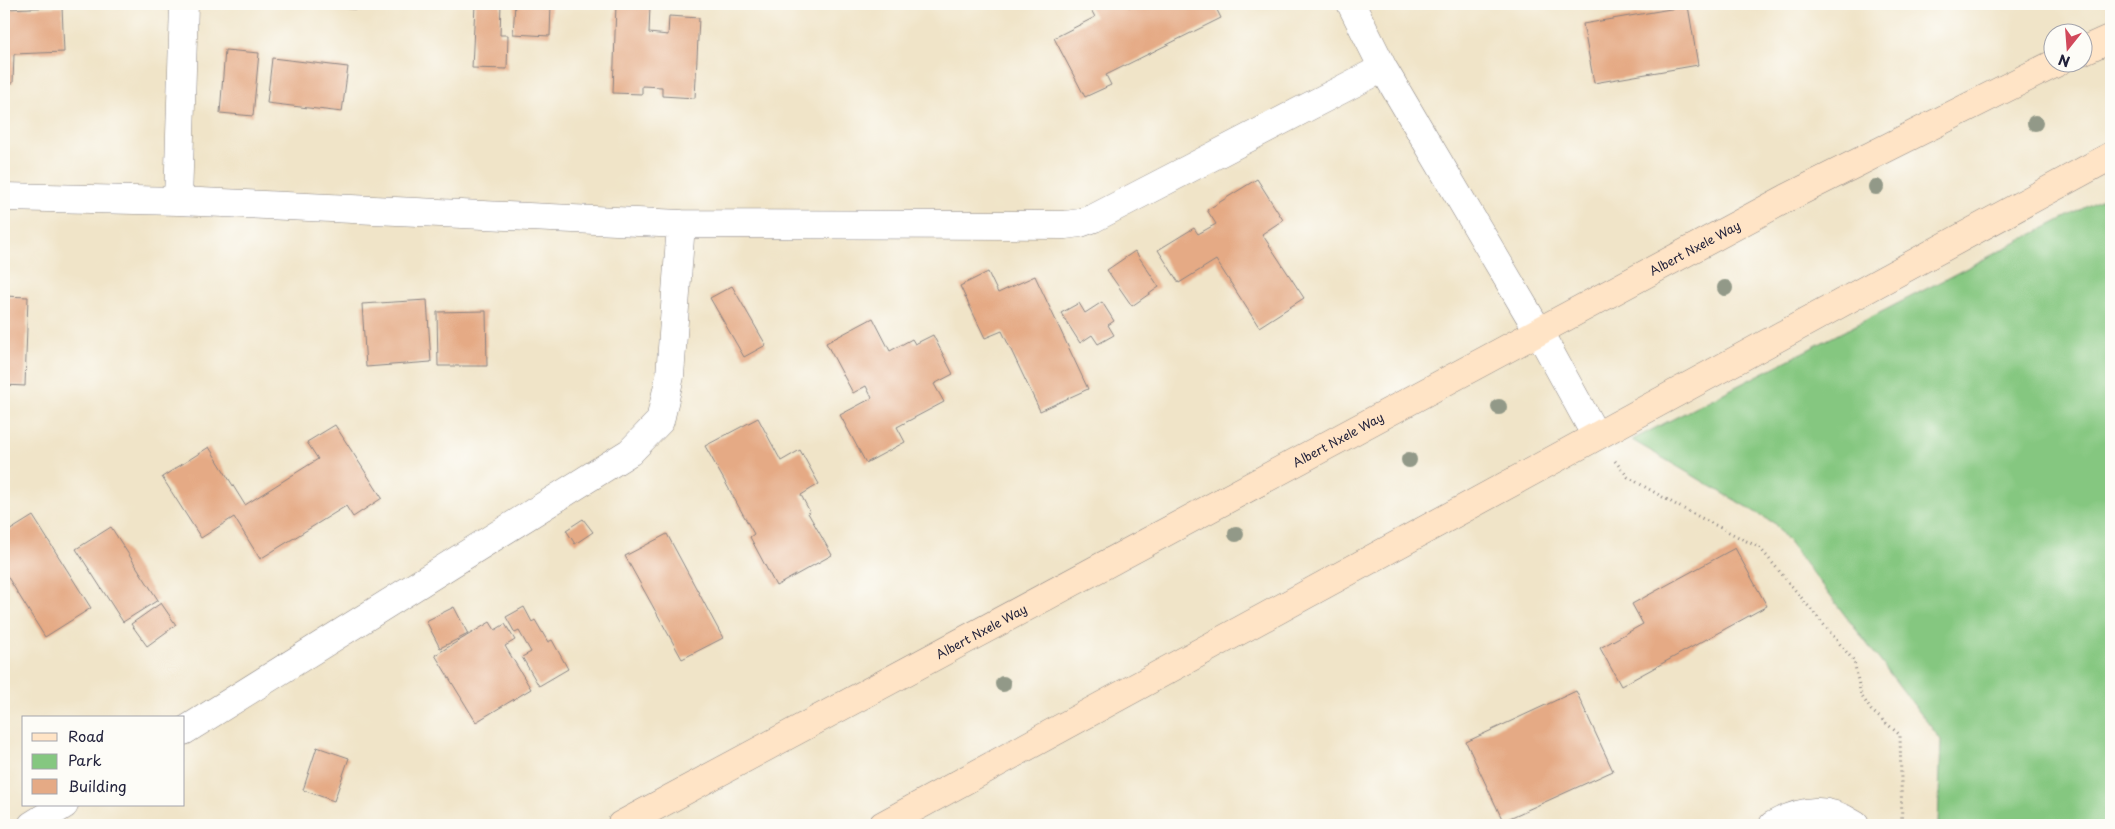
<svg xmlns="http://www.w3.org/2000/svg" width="2115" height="829" font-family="'Playpen Sans',sans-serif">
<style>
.green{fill:#85c780;stroke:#54745e}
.building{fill:#e5aa85}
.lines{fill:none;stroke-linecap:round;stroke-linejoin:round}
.street-casing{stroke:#898382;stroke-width:29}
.secondary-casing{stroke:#898382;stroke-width:29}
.path{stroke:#898382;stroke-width:3;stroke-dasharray:1 4;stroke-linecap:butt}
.street{stroke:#fff;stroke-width:28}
.secondary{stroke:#ffe4c6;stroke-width:28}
.tree{fill:#929988}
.labels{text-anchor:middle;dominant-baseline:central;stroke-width:4;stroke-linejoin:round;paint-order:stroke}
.street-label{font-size:12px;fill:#22223b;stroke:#fdfcf7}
</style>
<rect width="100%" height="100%" fill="#fdfcf7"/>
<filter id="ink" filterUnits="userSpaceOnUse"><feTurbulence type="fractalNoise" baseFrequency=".02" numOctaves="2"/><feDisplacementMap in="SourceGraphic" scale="10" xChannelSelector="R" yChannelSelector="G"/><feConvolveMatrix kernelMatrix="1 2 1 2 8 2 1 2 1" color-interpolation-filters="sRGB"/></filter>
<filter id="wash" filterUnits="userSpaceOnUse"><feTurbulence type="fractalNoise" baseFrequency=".0096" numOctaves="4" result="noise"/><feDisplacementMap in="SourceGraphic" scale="20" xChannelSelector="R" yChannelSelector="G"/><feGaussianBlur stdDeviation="1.12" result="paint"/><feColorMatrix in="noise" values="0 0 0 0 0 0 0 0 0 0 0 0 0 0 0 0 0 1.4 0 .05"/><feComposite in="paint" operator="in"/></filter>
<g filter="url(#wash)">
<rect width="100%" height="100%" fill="#f0e4c8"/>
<path class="green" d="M2111 194V825H1938L1941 740 1774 523 1632 440Z"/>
<g id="blocks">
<path class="building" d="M339 4H366V10L338 8Z
M475 4H501L500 35H508L507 69 472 68Z
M515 4H551L550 36 513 34Z
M616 4 650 6 649 33 668 35 669 16 699 18 695 98 662 96V87L642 86V94L613 93Z
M1088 4H1127L1129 7 1136 4H1214L1221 18 1106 75 1111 85 1085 97 1054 38 1095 17Z
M1688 6 1698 65 1594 83 1583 24Z
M62 7 64 52 14 54 13 83H4V9Z
M225 50 259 53 253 116 220 113Z
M272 58 348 67 342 112 267 103Z
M1257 179 1283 220 1262 234 1304 298 1259 327 1216 260 1179 283 1158 250 1194 228 1198 234 1216 224 1207 210Z
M1135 251 1159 287 1132 306 1107 270Z
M988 272 998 293 1035 276 1088 389 1040 411 1002 331 985 338 960 286Z
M732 286 766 345 744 357 710 298Z
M4 296 28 297 25 386 4 385Z
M427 300 431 362 366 367 362 304Z
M1102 302 1114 321 1108 325 1114 335 1098 344 1092 335 1080 343 1061 313 1079 303 1085 313Z
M486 311 487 366H438L437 312Z
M873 318 890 351 912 339 915 344 933 335 953 374 934 384 944 402 897 427 905 442 866 463 840 415 872 398 866 386 853 393 826 343Z
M758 418 781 461 800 450 819 484 801 495 810 512 808 513 832 555 776 586 750 537 754 534 705 446Z
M335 425 382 498 353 517 346 506 260 559 234 517 201 538 162 477 209 447 245 505 318 459 307 442Z
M33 516 91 608 45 637 4 571V534Z
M583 519 593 532 575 544 566 530Z
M111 527 158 600 123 622 76 549Z
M667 534 723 638 682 659 625 556Z
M1735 548 1767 606 1621 686 1600 648 1643 624 1632 604Z
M161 603 176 625 147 646 131 624Z
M454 607 468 634 440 648 426 621Z
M524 607 532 622 535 620 548 642 552 640 568 669 539 686 522 657 531 652 519 631 515 633 506 617Z
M490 622 495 630 505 624 515 640 505 646 531 689 476 722 435 655Z
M1576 691 1613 771 1503 821 1466 742Z
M317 747 349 758 334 801 303 790Z"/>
</g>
</g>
<g filter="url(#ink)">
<use href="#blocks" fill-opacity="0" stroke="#898382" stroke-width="1"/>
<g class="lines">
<defs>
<path id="street" d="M1351 4 1383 68 1539 332 1596 436
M4 197 178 201 681 224 1065 225 1080 223 1094 218 1383 68
M178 201 184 4
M184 731 630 452 660 421 670 376 681 224
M32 825 64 805
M1773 825C1803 809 1826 806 1855 825"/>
<g id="secondary">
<path d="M2082 51 2111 38"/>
<path id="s1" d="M621 825 1787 198 2058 62"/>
<path d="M883 825 2111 156"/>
</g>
</defs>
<use href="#street" class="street-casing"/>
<use href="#secondary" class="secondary-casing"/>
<path class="path" d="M1615 461 1628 477 1680 507 1760 548 1854 661 1861 695 1871 710 1900 735 1902 825"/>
<use href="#street" class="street"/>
<use href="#secondary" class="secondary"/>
</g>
<g class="tree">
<circle cx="2035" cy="123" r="8"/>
<circle cx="1876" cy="187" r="8"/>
<circle cx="1725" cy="288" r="8"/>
<circle cx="1499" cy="407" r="8"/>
<circle cx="1409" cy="460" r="8"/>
<circle cx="1236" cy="534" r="8"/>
<circle cx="1003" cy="684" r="8"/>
</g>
</g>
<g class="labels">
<g class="street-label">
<text stroke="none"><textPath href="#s1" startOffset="1219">Albert Nxele Way</textPath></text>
<text stroke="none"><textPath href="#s1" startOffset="814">Albert Nxele Way</textPath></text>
<text stroke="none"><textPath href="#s1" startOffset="409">Albert Nxele Way</textPath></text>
</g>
</g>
<rect width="2115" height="829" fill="none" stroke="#fdfcf7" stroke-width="20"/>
<rect x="22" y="716" width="162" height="90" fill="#fdfcf7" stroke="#a5a5ac"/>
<rect x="32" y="733" width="25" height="8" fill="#ffe4c6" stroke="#a5a5ac"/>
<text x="68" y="742" font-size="15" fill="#22223b">Road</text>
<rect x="32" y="754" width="25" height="15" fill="#85c780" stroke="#a5a5ac"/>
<text x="68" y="766" font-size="15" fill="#22223b">Park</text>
<rect x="32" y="779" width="25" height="15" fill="#e5aa85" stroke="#a5a5ac"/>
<text x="68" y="792" font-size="15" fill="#22223b">Building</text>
<g transform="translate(2068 48) rotate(197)"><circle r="24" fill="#fdfcf7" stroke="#a5a5ac"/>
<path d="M0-4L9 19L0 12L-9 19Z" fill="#d1495b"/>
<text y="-8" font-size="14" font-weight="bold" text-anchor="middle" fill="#22223b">N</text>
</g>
</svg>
